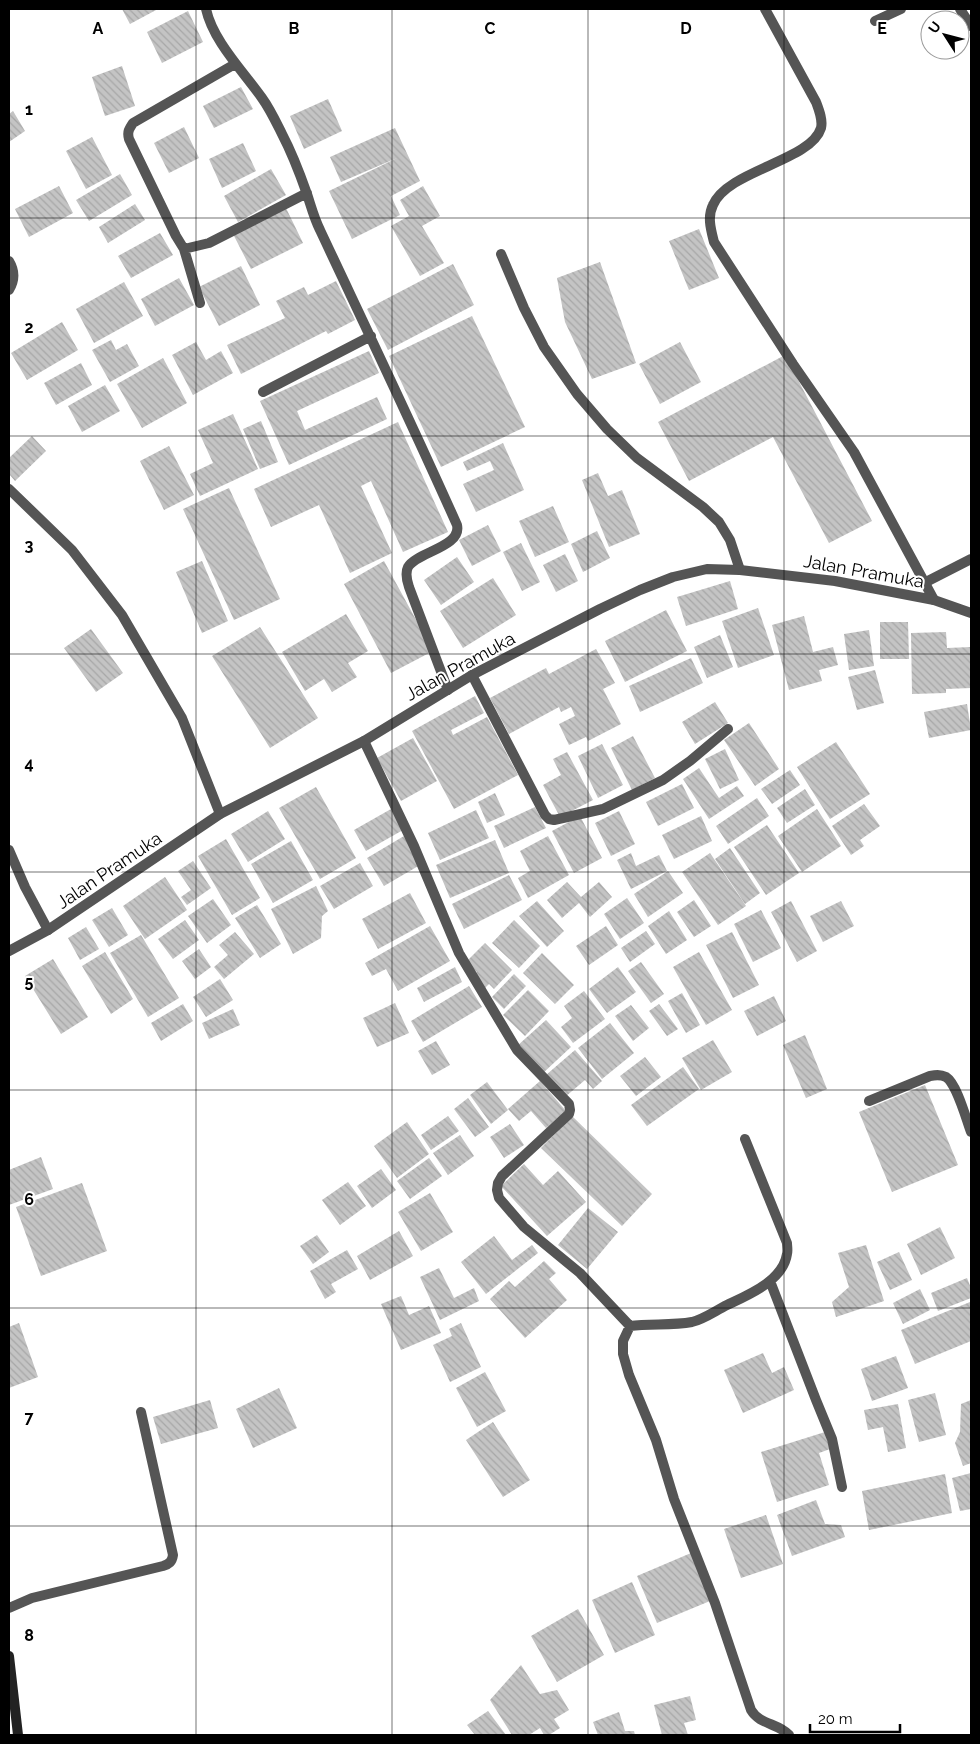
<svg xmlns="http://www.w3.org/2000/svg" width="980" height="1744" font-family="Raleway,sans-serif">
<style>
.building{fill:url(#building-back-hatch)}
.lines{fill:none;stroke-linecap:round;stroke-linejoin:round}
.service{stroke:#555;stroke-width:10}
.minor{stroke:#555;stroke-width:10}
.tertiary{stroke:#555;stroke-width:10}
.secondary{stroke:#222;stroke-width:10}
.grid{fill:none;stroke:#000;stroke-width:1;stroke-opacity:0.55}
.labels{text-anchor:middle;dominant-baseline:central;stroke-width:4;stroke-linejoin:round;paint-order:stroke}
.street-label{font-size:18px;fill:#000;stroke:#fff}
.grid-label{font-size:16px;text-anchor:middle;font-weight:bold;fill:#000;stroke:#fff;stroke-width:4;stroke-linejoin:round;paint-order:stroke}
</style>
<defs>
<pattern id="building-back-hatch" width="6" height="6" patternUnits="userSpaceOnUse" patternTransform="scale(1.25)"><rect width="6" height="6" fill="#c4c4c4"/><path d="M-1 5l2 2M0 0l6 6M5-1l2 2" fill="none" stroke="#a7a7a7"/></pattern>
</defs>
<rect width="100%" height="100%" fill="#fff"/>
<path class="building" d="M122 9H158L130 24Z
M188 11 203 42 162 63 147 32Z
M122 66 135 106 105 116 92 77Z
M241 87 253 109 214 128 203 106Z
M328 99 342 131 304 149 290 116Z
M13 111 25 131 9 142V114Z
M184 127 199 158 169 173 154 143Z
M395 128 420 181 391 196 400 215 352 239 329 191 397 158 341 182 330 157Z
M92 137 112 175 86 189 66 151Z
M243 143 256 171 222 188 209 159Z
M271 169 286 195 238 222 224 196Z
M120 174 132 195 89 221 76 200Z
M59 186 73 213 29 237 15 209Z
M423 186 440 216 422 226 444 263 420 276 391 226 409 216 400 200Z
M135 204 145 220 108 243 99 227Z
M286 208 303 243 251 269 233 234Z
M699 229 719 278 689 290 669 241Z
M160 233 173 255 131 278 118 256Z
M600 262 636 363 592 379 565 322 557 278Z
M453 264 474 305 388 350 367 309Z
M241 266 260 305 219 326 199 287Z
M179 278 194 305 155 326 141 299Z
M336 281 355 320 328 334 326 331 241 374 227 345 285 318 276 301 304 287 308 295Z
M124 282 143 316 94 343 76 309Z
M472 316 525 427 441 467 389 356Z
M62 322 78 350 27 380 11 353Z
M111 340 116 350 127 344 139 366 110 382 92 350Z
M196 342 206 360 221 351 233 373 193 395 172 355Z
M680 342 701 382 660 404 639 364Z
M369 351 379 373 297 411 305 430 377 397 387 419 289 465 260 401Z
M785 355 872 521 829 543 773 437 689 481 658 422Z
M163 358 187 403 142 428 117 384Z
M81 363 92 385 56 405 44 383Z
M105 385 120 411 82 432 68 406Z
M233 414 258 469 200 496 190 474 213 463 198 430Z
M261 421 278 462 260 469 243 429Z
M398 422 448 532 403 552 371 481 361 486 392 553 350 573 319 505 271 527 254 489Z
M32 436 46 451 15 481 9 474V458Z
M503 443 524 490 476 512 463 484 494 470 490 461 467 471 463 462Z
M169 446 194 495 164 510 140 461Z
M598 473 608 496 622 490 640 534 609 547 582 480Z
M229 488 280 599 234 620 183 509Z
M553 506 569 542 535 557 519 521Z
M488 525 501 551 472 566 459 540Z
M597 531 610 558 583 572 571 544Z
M521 543 540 582 522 591 503 552Z
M565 554 578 581 556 592 543 565Z
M457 557 474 582 441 605 424 580Z
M202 561 228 621 202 633 176 572Z
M384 561 433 651 391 673 344 584Z
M493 578 516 615 463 648 440 611Z
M730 581 738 609 686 626 677 597Z
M758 608 774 655 738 668 722 621Z
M666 610 687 651 625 682 605 641Z
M346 614 368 651 348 663 357 677 332 692 324 679 305 691 282 652Z
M804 616 813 652 833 647 838 665 819 670 822 681 789 690 772 625Z
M880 622H908L909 659H880Z
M260 627 318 718 270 748 212 656Z
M91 629 123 673 96 692 64 648Z
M869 630 874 666 849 670 844 634Z
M946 632 947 648 971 647V688L946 689V693L912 694 911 633Z
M720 635 733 667 707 678 694 647Z
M596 649 615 683 603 689 621 724 588 741 586 737 569 745 559 724 575 716 571 707 561 712 559 707 509 734 490 698 546 668 549 674Z
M691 658 703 683 640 712 629 686Z
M875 670 884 703 857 710 848 677Z
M475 696 484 713 451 730 453 735 487 717 518 775 454 809 412 731Z
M715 702 728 723 695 744 682 722Z
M967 704 971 730 929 738 924 712Z
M749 723 779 769 755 786 724 740Z
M633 736 655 778 632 790 611 748Z
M413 738 437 781 401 801 377 758Z
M836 742 870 794 830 819 797 767Z
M602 744 623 785 598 798 578 756Z
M725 749 739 780 720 789 705 759Z
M567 752 593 800 560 817 543 785 561 775 553 759Z
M699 768 719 798 737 786 744 796 709 819 683 779Z
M790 770 800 785 772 804 761 789Z
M682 784 694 808 658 826 646 802Z
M316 787 356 858 320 879 279 808Z
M805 789 815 805 787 823 777 808Z
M495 793 505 815 487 823 478 802Z
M757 798 769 816 728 844 716 826Z
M864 804 880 826 860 840 864 846 851 855 832 826Z
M535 807 546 828 504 848 494 826Z
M391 809 403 830 366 851 354 830Z
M817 809 841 846 802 872 778 836Z
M476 810 489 838 440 860 428 833Z
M268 811 285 839 248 862 231 834Z
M619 811 635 844 611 856 595 823Z
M580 816 602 858 574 873 552 831Z
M701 816 712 841 674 859 662 835Z
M767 825 799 873 766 895 734 847Z
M404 836 420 865 384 886 367 858Z
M548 836 569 875 528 898 518 878 530 871 520 851Z
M226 839 260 898 232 915 198 856Z
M495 840 509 873 450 898 436 865Z
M291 841 313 880 273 903 251 864Z
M730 848 760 893 745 904 715 859Z
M631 853 636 866 659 855 667 871 631 889 617 860Z
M710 853 746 906 718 925 682 872Z
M193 861 211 888 187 905 181 897 191 890 178 871Z
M360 863 373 886 334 909 320 886Z
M668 871 683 893 648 917 634 894Z
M509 875 522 900 464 929 452 904Z
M165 877 187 910 145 939 123 906Z
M567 882 581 897 599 882 612 897 590 917 579 903 562 918 547 900Z
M316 886 328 911 322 916 321 938 293 954 271 909Z
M410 893 426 923 378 949 362 919Z
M627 898 644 923 620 939 604 914Z
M213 899 231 925 207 943 188 916Z
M694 900 711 926 694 937 677 912Z
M537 901 564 931 547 947 519 916Z
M791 901 817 951 797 962 771 912Z
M841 901 854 926 823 942 810 916Z
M257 905 281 944 260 958 235 918Z
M112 908 128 935 109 947 92 920Z
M761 910 781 948 753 962 734 924Z
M669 911 687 940 666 954 648 926Z
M185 920 199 940 173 959 158 939Z
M514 920 540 946 519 968 492 943Z
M430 926 450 961 398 991 386 969 372 976 365 963Z
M606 926 618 945 589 965 576 946Z
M86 927 99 949 80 960 68 938Z
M646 931 655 944 630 962 621 948Z
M235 932 254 954 224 979 214 967 228 955 219 945Z
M732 932 759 985 733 998 706 945Z
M141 935 179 998 148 1017 110 953Z
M485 943 512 970 494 989 489 984 485 988 473 976 477 972 466 962Z
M199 949 211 967 195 979 182 961Z
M105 952 133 999 111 1014 82 966Z
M699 952 732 1010 706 1025 673 967Z
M542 953 574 985 555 1004 523 973Z
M53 959 88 1017 61 1034 25 976Z
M641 962 664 994 651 1003 628 971Z
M455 967 462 982 424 1002 417 988Z
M618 967 636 992 607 1013 589 989Z
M514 974 526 986 504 1009 492 997Z
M220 979 233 1000 206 1017 193 997Z
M469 986 482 1007 423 1042 411 1021Z
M528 990 549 1011 525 1036 503 1015Z
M584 991 605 1019 573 1043 561 1027 572 1018 564 1006Z
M682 993 700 1025 686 1033 668 1001Z
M774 996 786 1021 757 1036 744 1011Z
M395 1003 409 1033 377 1047 363 1018Z
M183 1004 193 1021 161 1041 151 1023Z
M659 1004 678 1029 667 1036 649 1011Z
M631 1005 649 1028 633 1041 615 1016Z
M233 1009 240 1025 209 1039 202 1023Z
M546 1020 571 1047 542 1074 517 1046Z
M610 1023 634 1053 602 1079 578 1048Z
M805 1035 827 1089 806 1098 783 1045Z
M713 1040 732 1072 701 1090 682 1058Z
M436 1041 450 1065 432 1075 418 1051Z
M575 1050 602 1081 593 1089 585 1080 565 1097 546 1075Z
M645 1057 661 1077 636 1096 620 1076Z
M683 1067 699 1089 647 1126 631 1105Z
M540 1081 566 1111 546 1128 531 1111 519 1121 508 1109Z
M487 1082 508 1110 491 1124 470 1095Z
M925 1085 958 1165 892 1192 859 1112Z
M468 1098 489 1127 475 1137 454 1109Z
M448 1116 459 1131 431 1150 421 1135Z
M572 1116 652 1194 622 1226 541 1148Z
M407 1122 429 1154 397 1178 374 1146Z
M510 1124 524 1145 504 1158 490 1137Z
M460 1135 474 1156 448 1175 433 1153Z
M41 1157 53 1189 9 1205V1170Z
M429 1158 442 1176 410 1199 397 1181Z
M524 1164 543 1185 558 1171 586 1202 547 1236 501 1186Z
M381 1169 396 1190 372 1208 357 1186Z
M348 1182 366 1206 340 1225 322 1200Z
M82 1183 107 1251 41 1276 16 1207Z
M430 1193 453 1232 421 1251 398 1212Z
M588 1208 618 1232 587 1269 558 1245Z
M940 1227 955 1258 921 1275 907 1244Z
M399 1231 413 1256 370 1280 357 1256Z
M317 1235 329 1252 313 1264 300 1246Z
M494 1236 512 1260 532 1245 538 1253 486 1294 461 1262Z
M866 1245 884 1301 836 1317 832 1302 849 1287 838 1253Z
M347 1250 358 1269 331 1284 336 1292 325 1299 310 1271Z
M899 1252 912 1280 890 1290 877 1262Z
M544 1261 556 1273 549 1279 567 1300 525 1338 490 1299 509 1281 515 1287Z
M439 1268 454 1298 474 1288 479 1301 440 1320 420 1277Z
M967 1278 971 1288V1298L938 1311 931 1293Z
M920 1289 930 1310 903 1324 893 1303Z
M401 1296 409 1315 429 1306 441 1333 401 1350 381 1304Z
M970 1302 971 1341 915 1364 901 1330Z
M19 1323 38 1377 9 1388V1327Z
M461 1323 481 1367 450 1382 433 1345 452 1336 449 1329Z
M763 1353 772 1373 784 1367 794 1390 743 1413 724 1370Z
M896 1356 908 1388 872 1401 861 1369Z
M485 1372 506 1411 477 1427 456 1388Z
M279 1388 297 1428 253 1448 236 1409Z
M935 1393 946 1435 919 1442 908 1400Z
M210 1400 218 1428 161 1444 153 1417Z
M971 1400V1463L963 1466 955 1443 960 1432 961 1404Z
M898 1404 906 1448 888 1452 883 1427 868 1430 864 1410Z
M493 1422 530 1480 503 1497 466 1440Z
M825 1432 830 1449 819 1453 829 1485 777 1502 761 1452Z
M971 1473V1509L960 1511 952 1478Z
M945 1474 952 1513 869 1530 862 1491Z
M816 1500 825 1524 841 1525 845 1537 792 1556 777 1515Z
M766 1515 783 1564 741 1578 724 1529Z
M691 1553 710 1601 657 1623 637 1576Z
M632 1582 655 1635 615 1653 592 1600Z
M578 1609 604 1655 557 1682 531 1636Z
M521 1665 540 1694 557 1690 569 1710 554 1719 560 1728 549 1735H544L540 1728 529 1735H512L490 1700Z
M690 1696 696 1720 684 1723 688 1735H662L654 1705Z
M488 1711 506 1735H475L467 1725Z
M619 1712 625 1731H634L635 1735H598L593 1722Z"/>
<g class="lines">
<path class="service" d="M960 9 971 26
M875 21 901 9
M501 254 524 308 544 347 577 394 607 429 637 458 703 507 719 522 730 540 740 570
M924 583 971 559
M9 850 25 887 48 930"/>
<path class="minor" d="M206 9C213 41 243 71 262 98 270 109 276 122 282 134 292 153 300 174 307 194 311 206 314 218 320 230 366 328 413 426 457 525 462 547 417 552 408 567 405 573 407 581 409 587L448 690
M765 9 816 102C819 110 823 120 821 128 811 161 728 170 713 205 707 217 711 230 714 242L793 364 854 452 934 600
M235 64 133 123C129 129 127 132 129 139L176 236 184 249 209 243 307 193
M184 249 200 303
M9 261C15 271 15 280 9 290
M263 392 371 336
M9 489 72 550 122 615 182 718 220 814
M472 675 545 815 549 819 554 820 603 809 663 780 690 761 728 729
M364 741 414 846 459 953 517 1050 569 1104 570 1110 569 1114 502 1176 498 1183 497 1190 499 1198 524 1227 580 1273 630 1326
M869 1101 930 1076C935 1075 940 1074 946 1077 957 1084 966 1119 971 1132
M770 1281 816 1400 832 1439 842 1487
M630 1326 623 1341V1354L629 1375 656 1440 674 1499 715 1603 751 1710C760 1725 778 1723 789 1735
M630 1326C650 1323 671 1326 692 1322 704 1319 715 1311 727 1305 748 1295 783 1281 787 1254 788 1251 787 1246 787 1243L745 1139
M9 1608 32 1598 163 1566C169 1564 172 1562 173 1555L141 1412"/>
<path class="tertiary" d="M9 951 48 930 220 814 364 741 472 675 600 609 640 590 673 577 707 569 740 570 835 581 934 600 971 613"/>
<path class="secondary" d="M9 1656 18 1735"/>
</g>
<path class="grid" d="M196 9V1735M392 9V1735M588 9V1735M784 9V1735M9 218H971M9 436H971M9 654H971M9 872H971M9 1090H971M9 1308H971M9 1526H971"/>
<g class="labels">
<g class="street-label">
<text transform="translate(864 571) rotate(10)">Jalan Pramuka</text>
<text transform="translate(460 666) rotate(-29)">Jalan Pramuka</text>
<text transform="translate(109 870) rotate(-34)">Jalan Pramuka</text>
</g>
</g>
<g class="grid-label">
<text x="98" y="34">A</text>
<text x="294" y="34">B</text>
<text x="490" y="34">C</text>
<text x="686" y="34">D</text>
<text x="882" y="34">E</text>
<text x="29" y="115">1</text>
<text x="29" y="333">2</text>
<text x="29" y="551">3</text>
<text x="29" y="769">4</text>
<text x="29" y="987">5</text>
<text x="29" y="1205">6</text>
<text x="29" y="1423">7</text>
<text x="29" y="1641">8</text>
</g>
<rect width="980" height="1744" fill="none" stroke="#000000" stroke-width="20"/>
<g transform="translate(945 35) rotate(306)"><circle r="24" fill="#ffffff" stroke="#999999"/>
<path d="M0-4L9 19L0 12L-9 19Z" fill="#000000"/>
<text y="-8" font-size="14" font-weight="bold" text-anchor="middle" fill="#000000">U</text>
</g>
<path d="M810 1724v8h90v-8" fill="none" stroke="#000000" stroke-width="2.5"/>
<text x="818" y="1724" font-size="15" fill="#000000" stroke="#ffffff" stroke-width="4" paint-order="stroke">20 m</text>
</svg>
